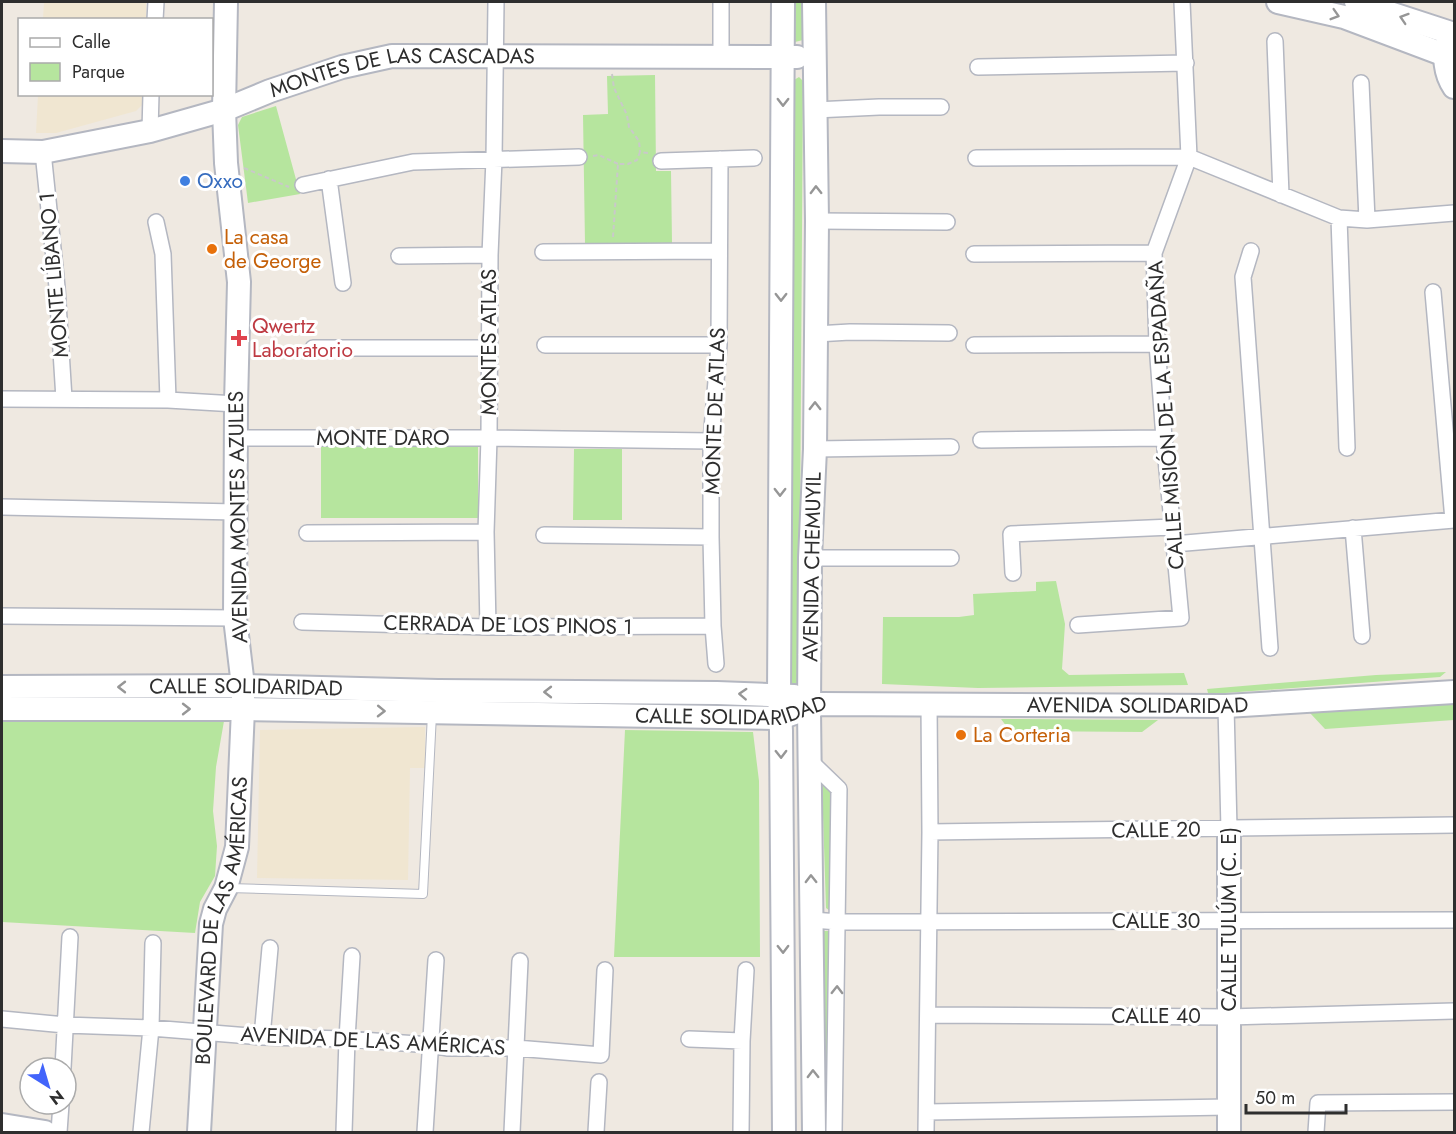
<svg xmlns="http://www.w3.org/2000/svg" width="1456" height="1134" font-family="Jost,sans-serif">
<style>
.education{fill:#f0e6d1}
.green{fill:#b6e59e}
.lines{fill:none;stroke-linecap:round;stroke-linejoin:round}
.lane-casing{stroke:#b4b7c1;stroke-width:10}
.street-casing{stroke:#b4b7c1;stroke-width:18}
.secondary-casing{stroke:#b4b7c1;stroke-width:26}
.path{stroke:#c9c9c9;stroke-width:2;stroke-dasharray:4.5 3;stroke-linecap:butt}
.lane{stroke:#fff;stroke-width:8}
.street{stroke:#fff;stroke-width:15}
.secondary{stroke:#fff;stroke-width:22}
.oneway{stroke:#969696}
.shop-dot{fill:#3f7fe0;stroke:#fff;stroke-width:2}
.food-dot{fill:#e8710a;stroke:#fff;stroke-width:2}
.health-dot{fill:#e0444e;stroke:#fff;stroke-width:2}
.labels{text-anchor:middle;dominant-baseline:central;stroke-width:6;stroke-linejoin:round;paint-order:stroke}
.street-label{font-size:21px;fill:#2e2e2e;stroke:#fff}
.shop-label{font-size:21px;fill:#366cbe;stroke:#fff;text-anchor:start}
.food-label{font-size:21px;fill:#c56008;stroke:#fff;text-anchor:start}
.health-label{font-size:21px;fill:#be3a42;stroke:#fff;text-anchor:start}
</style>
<rect width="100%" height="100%" fill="#efe9e1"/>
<path class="education" d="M44 2H146V19H43Z
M38 95H144V103L136 111 56 133H36Z
M425 727V768H410L408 880 257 878 260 730Z"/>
<path class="green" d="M794 2H804L803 40 795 42Z
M655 75 656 171H671L672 243 585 244 583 115 608 114 607 76Z
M799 77 803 81 799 685H789L794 80Z
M276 106 300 194 248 203 238 125 242 117Z
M321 446 478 447V518H321Z
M574 449H622V520H573Z
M1056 581 1065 624 1062 669 1069 675 1184 673 1188 685 978 688 882 684 883 617H959L974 615 973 594 1036 591V582Z
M1446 672 1440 677 1225 693H1208L1207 689 1376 675Z
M1454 704V720L1325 729 1310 713Z
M1001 719 1158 720 1142 732 1010 731Z
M2 720 224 721 216 767 213 811 217 846 215 876 200 902 195 933 2 922Z
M625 730 753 732 759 781 760 957H614Z
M822 783 834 795 830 911 826 908Z
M824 931H832L828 1132H825Z"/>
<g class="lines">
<defs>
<path id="lane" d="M228 888 423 894 432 714"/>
<path id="street" d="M721 2V56
M155 20 156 2
M1275 41 1281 195
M978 67 1186 63
M1361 83 1367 220
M815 110 879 107H941
M150 131 151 94
M43 152 57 287 64 399
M976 158 1189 157 1339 218 1367 220 1454 213
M661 161 754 158
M329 179 343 283
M303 185 413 162 579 157
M1339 218 1347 448
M817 221 947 222
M156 222 163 254 168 400
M1251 251 1243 277 1270 648
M543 252 719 251
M974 254 1154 253
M399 256 490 255
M1433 292 1453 520
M816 334 850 332 949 333
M545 345H719
M974 345 1157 344
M313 348H489
M2 399 168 400 236 404
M236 438H489L711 441
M981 440 1164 438
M815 449 951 447
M2 507 236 512
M1353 528 1362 636
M307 533 486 532
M544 535 711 537
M1174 544 1454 520
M810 558H951
M1013 573 1011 534 1172 527
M2 616 235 618
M302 622 488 627 713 626
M1078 625 1181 618 1164 438 1157 344 1154 253 1189 157 1182 2
M488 627 486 532 489 438 490 255 494 159 496 2
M716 664 713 626 711 537V441L719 345 720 159
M1226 706 1229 829
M809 760 839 789 834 1132
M930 832 1454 825
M812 920 839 922 1454 920
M929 1015 1229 1017 1454 1011
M2 1019 65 1025 151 1028 262 1037 347 1039 431 1045 447 1048H516L601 1055 605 970
M262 1037 270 948
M689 1039 742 1041
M63 1068 70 937
M927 1112 1229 1107
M59 1132 61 1104
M141 1132 151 1028 153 943
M344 1132 347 1039 352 956
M425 1132 436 960
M512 1132 520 961
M596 1132 599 1082
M741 1132 742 1041 746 970
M926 1132 930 832 929 703
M1316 1132 1318 1103 1454 1102"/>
<g id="secondary">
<path d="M783 2 779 696 781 731 784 1132"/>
<path d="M814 2 817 221 815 449 810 558 809 709 814 1132"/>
<path d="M1278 2 1344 17 1445 55"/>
<path d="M1356 2 1451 33"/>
<path d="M1448 41C1443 56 1445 74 1454 87"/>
<path id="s1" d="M2 151 43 152 150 131 224 110 270 91 342 67 392 56 797 57"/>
<path id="s2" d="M2 687 243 686 438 691 717 693 794 696"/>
<path id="s3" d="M2 709H243L780 718 820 704 1226 706 1454 692"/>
<path d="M2 1125 45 1132"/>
<path id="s4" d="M199 1132 211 924 215 909 226 888 237 847 243 709V686L235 618 236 404 239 282 226 163 224 110 226 2"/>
<path d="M1229 1132V829"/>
</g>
</defs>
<use href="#lane" class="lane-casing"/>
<use href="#street" class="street-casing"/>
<use href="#secondary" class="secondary-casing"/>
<path class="path" d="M612 74 614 88 627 115 629 127 639 141 640 152
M593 156 599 155 618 164
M244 168 289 187
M613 237 618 164H628L637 160 640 152 648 153"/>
<use href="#lane" class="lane"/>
<use href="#street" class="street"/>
<use href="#secondary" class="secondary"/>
</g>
<defs><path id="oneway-chevron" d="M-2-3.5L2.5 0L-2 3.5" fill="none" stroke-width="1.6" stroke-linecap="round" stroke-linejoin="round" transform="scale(1.5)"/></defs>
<g class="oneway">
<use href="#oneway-chevron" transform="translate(1335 15) rotate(17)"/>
<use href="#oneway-chevron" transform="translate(1404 18) rotate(-162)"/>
<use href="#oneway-chevron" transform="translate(783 102) rotate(90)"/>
<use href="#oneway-chevron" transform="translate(816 190) rotate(-91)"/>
<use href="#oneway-chevron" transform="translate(781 297) rotate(90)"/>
<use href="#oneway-chevron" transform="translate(815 406) rotate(-90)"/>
<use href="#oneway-chevron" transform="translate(780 492) rotate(90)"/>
<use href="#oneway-chevron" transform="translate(122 687) rotate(180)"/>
<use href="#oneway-chevron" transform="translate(548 692) rotate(-180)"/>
<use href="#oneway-chevron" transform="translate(743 694) rotate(-177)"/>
<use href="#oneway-chevron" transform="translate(186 709)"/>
<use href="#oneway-chevron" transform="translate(381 711) rotate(1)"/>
<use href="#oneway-chevron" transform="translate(781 754) rotate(89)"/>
<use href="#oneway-chevron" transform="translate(811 879) rotate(-91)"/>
<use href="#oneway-chevron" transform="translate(783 949) rotate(89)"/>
<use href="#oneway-chevron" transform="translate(837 990) rotate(-89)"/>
<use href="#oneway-chevron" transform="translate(813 1074) rotate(-91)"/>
</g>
<circle class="shop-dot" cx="185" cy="181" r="6"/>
<g class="food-dot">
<circle cx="212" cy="249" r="6"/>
<circle cx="961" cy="735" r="6"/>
</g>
<path class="health-dot" d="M236 329h6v6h6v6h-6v6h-6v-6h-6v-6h6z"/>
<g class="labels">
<g class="street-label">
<text stroke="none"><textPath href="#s1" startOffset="412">MONTES DE LAS CASCADAS</textPath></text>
<text transform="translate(54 275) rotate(-95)">MONTE LÍBANO 1</text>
<text transform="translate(489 342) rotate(-90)">MONTES ATLAS</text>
<text transform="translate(715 411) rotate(-88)">MONTE DE ATLAS</text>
<text transform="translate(1166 415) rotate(-94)">CALLE MISIÓN DE LA ESPADAÑA</text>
<text x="383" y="438">MONTE DARO</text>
<text transform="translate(238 517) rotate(-91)">AVENIDA MONTES AZULES</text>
<text transform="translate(812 567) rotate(-89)">AVENIDA CHEMUYIL</text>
<text transform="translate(508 625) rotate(1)">CERRADA DE LOS PINOS 1</text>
<text stroke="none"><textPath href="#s2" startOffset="244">CALLE SOLIDARIDAD</textPath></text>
<text stroke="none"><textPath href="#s3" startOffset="1138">AVENIDA SOLIDARIDAD</textPath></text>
<text stroke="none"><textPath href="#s3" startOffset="730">CALLE SOLIDARIDAD</textPath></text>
<text transform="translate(1156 830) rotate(-1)">CALLE 20</text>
<text transform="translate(1229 919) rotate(-90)">CALLE TULÚM (C. E)</text>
<text stroke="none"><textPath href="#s4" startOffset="214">BOULEVARD DE LAS AMÉRICAS</textPath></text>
<text x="1156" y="921">CALLE 30</text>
<text x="1156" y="1016">CALLE 40</text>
<text transform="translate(373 1041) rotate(3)">AVENIDA DE LAS AMÉRICAS</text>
</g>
<g class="shop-label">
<text x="197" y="181">Oxxo</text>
</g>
<g class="food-label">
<text x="224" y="237">La casa<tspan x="224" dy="24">de George</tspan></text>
<text x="973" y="735">La Corteria</text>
</g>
<g class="health-label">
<text x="252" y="326">Qwertz<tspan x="252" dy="24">Laboratorio</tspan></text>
</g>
</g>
<rect width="1456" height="1134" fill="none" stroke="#2e2e2e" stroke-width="6"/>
<rect x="18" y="18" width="195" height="78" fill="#ffffff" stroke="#ababab" stroke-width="1.5"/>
<rect x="30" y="38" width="30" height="9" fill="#ffffff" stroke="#ababab" stroke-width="1.5"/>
<text x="72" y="48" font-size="18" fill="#2e2e2e">Calle</text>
<rect x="30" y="63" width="30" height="18" fill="#b6e59e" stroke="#ababab" stroke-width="1.5"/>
<text x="72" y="78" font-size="18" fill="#2e2e2e">Parque</text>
<g transform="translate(48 1086) rotate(143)"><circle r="28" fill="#ffffff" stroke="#ababab" stroke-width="1.5"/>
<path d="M0-4.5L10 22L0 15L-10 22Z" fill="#4264fb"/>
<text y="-9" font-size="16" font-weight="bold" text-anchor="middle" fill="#2e2e2e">N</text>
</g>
<path d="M1246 1104v9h100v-9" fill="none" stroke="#2e2e2e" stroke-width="3"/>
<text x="1255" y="1104" font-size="18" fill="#2e2e2e" stroke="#ffffff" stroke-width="4.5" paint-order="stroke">50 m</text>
</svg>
